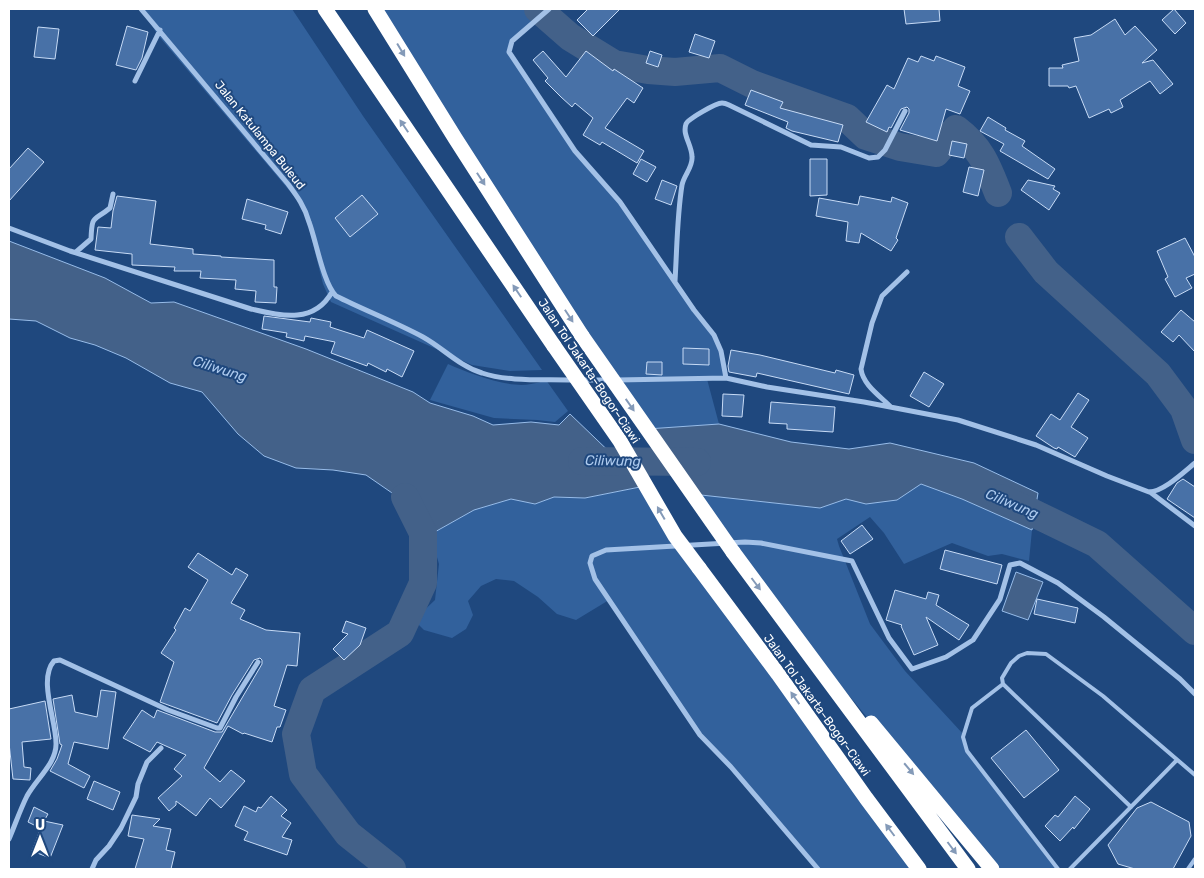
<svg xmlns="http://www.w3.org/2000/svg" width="1204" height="878" font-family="Rubik,sans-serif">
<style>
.green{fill:#32619c}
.water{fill:#436189;stroke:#97bce9}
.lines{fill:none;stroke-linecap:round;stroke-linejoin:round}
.river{stroke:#436189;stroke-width:28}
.building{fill:#4871a7;stroke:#c7dbf6}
.service{stroke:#a3c1e7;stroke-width:4}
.minor{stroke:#a3c1e7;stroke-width:5}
.motorway{stroke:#fff;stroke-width:15}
.motorway-bridge{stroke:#fff;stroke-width:15}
.oneway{fill:#849ab8}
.labels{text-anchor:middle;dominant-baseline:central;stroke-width:4;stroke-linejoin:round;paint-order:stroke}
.street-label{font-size:12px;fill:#fff;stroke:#1f487e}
.water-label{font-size:14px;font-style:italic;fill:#aecbef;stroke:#1f487e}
</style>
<rect width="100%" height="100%" fill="#1f487e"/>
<path class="green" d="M142 9H292L363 116 542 370 510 371 472 365 331 302 323 284 304 208 157 34Z
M375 9H530L539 18 512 41 509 52 575 151 620 202 718 343 726 378 707 379 719 424 647 429Z
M448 364C469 373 508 389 531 384 536 383 542 382 546 380L568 411 555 422 537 420 494 418 430 400Z
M921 484 962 499 1032 530 1029 561 1002 554 988 556 952 543 904 564 884 533 870 517 837 539 839 546 870 624 905 671 964 735 966 748 1058 869H992L842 687 692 494 820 508 846 499 897 500Z
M645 486 922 869H818L698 732 609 600 576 620 557 614 538 597 514 581 496 579 481 586 468 601 473 615 466 629 452 638 424 630 414 620 435 600 439 564 432 540 433 533 474 510 511 499 535 504 554 497 585 498Z"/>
<path class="water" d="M530 9H548L565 23 566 30 560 35Z
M9 241 105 278 151 303 174 302 306 349 413 392 430 403 473 416 493 425 531 422 559 425 570 414 645 486 585 498 554 497 535 504 511 499 474 510 433 533 418 529 395 495 366 475 333 470 296 468 264 456 238 434 202 392 170 383 126 358 95 345 70 338 36 321 9 319Z
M719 424 791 442 849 449 890 443 974 463 1038 493 1032 530 962 499 921 484 897 500 866 504 846 499 820 508 692 494 647 429Z
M1016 572 1043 582 1028 620 1002 611Z"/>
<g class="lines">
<path class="river" d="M538 9 570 37 614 64 648 70 675 72 720 68 752 84 847 118 866 136 900 147 936 153 956 129C981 148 987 165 998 193
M1019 237 1046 272 1158 374 1184 409 1195 440
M582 461 697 462
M1000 498 1021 507 1097 544 1195 631
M392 869 348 834 303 774 296 734 312 690 400 633 423 583V533L405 497"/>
</g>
<path class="building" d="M588 9H620L593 36 577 20Z
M904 9H939L940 21 906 24Z
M1174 9 1186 23 1175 34 1162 20Z
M1115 19 1125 35 1135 26 1157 50 1142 63 1153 60 1173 84 1160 94 1150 81 1120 100 1123 107 1111 113 1109 109 1089 118 1076 86 1069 88 1068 86H1049V68H1063L1062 65 1079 61 1074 38 1091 35Z
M127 26 148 32 142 58 136 70 116 65Z
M38 27 59 29 55 59 34 57Z
M695 34 715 41 709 58 689 52Z
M543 51 566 77 586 51 613 71 614 69 643 88 634 103 627 98 605 128 644 151 637 163 602 142 600 145 583 135 593 118 575 103 572 107 561 97 545 81 548 78 533 60Z
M650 51 662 55 658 67 646 63Z
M921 56 934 61 936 56 965 67 958 86 970 91 960 114 946 109 937 141 900 130 909 113V109L907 107 901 109 891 128 889 127 887 132 866 122 887 85 894 89 908 58 918 62Z
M751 90 783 102 780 108 843 125 838 142 792 131 786 128 788 122 745 105Z
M988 117 1006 128 1005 130 1025 141 1022 146 1055 169 1048 179 1000 151 1004 144 980 131Z
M952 141 967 144 964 158 949 155Z
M28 148 44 162 9 201V169Z
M641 159 656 167 647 182 633 174Z
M810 159H827V195L810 196Z
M969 167 984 170 978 196 963 192Z
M662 180 677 186 671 205 655 199Z
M1028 180 1055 186 1053 189 1060 193 1049 210 1021 190Z
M362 195 378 214 350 237 335 218Z
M117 196 156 201 150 244 193 249V254L221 256V257L274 260V287H277L276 303 255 302 256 291 235 289 236 280 200 278 201 271H174L175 267 132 265V254L95 250 98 227 111 228 113 211Z
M860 196 891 202 892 197 908 203 896 238 898 240 891 251 861 233 859 243 846 241 848 222 816 216 819 198 858 205Z
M247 199 288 212 281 234 265 229 266 225 242 219Z
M1185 238 1195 257V274L1186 278 1192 288 1175 297 1165 279 1168 277 1157 251Z
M1181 310 1195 322V352L1179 335 1173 342 1161 332Z
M264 316 310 322 311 318 331 322 330 327 364 338 367 330 414 351 402 377 387 369 386 372 368 363 367 366 331 353 335 342 305 336 304 341 286 337 287 333 262 329Z
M683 348 709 349V365L683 364Z
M731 350 760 355 835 373 836 370 854 375 849 394 757 373 756 377 729 372 728 366Z
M647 362H662V375L646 374Z
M924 372 944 384 929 407 910 396Z
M1078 393 1089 400 1071 427 1088 438 1075 457 1058 447 1057 449 1054 448 1036 436 1051 414 1060 420Z
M723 394 744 395 742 417 722 416Z
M771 402 835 407 833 432 787 429V424L769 423Z
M1183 479 1195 487V518L1167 499 1177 483Z
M862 525 873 539 850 554 841 541Z
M945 550 1002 565 997 584 940 569Z
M198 553 232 575 236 568 248 575 231 603 245 610 240 619 266 630 300 633 297 666 287 665 274 706 286 710 280 727H277L272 742 244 733 243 734 228 726 204 768 220 782 231 770 245 781 221 808 210 798 196 816 176 801V805L169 811 158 798 182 776 174 769 186 755 157 742 150 752 123 738 142 710 154 718 157 710 215 732H222L262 664V660L260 658 254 660 232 695 217 723 160 702 174 662 161 653 176 630 174 628 185 608 190 611 208 580 188 567Z
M895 590 926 599 928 592 939 595 936 605 969 625 959 640 926 617 938 645 914 655 901 626 902 625 886 620Z
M1037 599 1078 608 1075 623 1034 614Z
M346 621 366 628 360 645 344 660 333 649 348 634 342 632Z
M101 690 116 692 108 749 74 742 68 764 90 776 84 788 50 771 57 759 62 745 60 744 53 699 72 695 75 712 97 717Z
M45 701 51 739 22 742 24 767 31 768 30 780 13 779 9 743V709Z
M1026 730 1059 770 1024 798 991 758Z
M94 781 120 792 113 810 87 799Z
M271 796 287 810 281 816 291 823 282 837 292 840 287 855 244 840 248 832 235 826 244 806 256 812 258 807 261 808Z
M1075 796 1090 809 1074 829 1073 827 1060 841 1045 826 1055 815 1058 817Z
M1151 802 1189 822 1191 836 1173 869H1135L1118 864 1108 845 1137 808Z
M34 807 48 814 44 821 63 825 50 858 32 851 42 825 40 828 28 822Z
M132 815 160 819 153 826 171 829 166 850 175 852 171 869H135L144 839 128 836Z"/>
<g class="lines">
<path class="service" d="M1003 684 1131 807
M1058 869 967 751 963 737 972 708 1003 684 1002 678 1011 663 1019 656 1027 653 1046 654 1103 696 1195 775
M1070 869 1177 760
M1188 869 1195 859"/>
<path class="minor" d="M141 9 288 184C297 196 305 207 309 222 316 240 323 283 336 296 364 310 395 322 423 337 443 348 459 366 482 373 508 382 545 379 573 380
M549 9 512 41 509 52 575 151 620 202 694 310 714 335 721 351 726 378
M135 81 160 30
M9 228 70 251 251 309C282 316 314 324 332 292
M76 252 91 239C92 214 93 222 110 208L113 194
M675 281C677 249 677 216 682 185 684 175 693 167 692 157 692 145 682 135 686 124 688 119 716 103 722 103 724 103 727 104 729 105L811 145 841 147 869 158 878 157 885 150 905 111
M582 380H608
M617 380 726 378 767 387 864 402 958 420 1036 445 1107 476 1149 492C1163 492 1184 472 1195 463
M891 407C880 396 863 385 861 369L872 323 882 296 907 272
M1150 492 1195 526
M9 839C15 825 20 810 27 796 36 779 57 763 56 743 56 720 38 679 54 661L60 660 168 710 217 728H220L236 697 258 662
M92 869 96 860 109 846 121 828 136 797 138 784 147 762 161 748
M818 869 731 767 700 735 595 579 590 563 592 556 606 550 745 542 761 543 852 561 889 638 912 669 946 657 973 640 1000 599 1010 565 1020 563 1058 583 1104 617 1180 679 1195 694"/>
<path class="motorway" d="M325 9 554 346
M375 9 455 138 582 336
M733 552 968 869
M699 568 778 674 866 798 919 869
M871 723 992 869"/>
<path class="motorway-bridge" d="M582 336 733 552
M554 346 620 441 675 536 699 568"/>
</g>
<defs><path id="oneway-solid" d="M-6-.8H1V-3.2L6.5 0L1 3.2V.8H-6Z" transform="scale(1.25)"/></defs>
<g class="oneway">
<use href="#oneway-solid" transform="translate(401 50) rotate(59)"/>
<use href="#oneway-solid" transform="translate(404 126) rotate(-124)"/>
<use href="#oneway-solid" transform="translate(481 179) rotate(57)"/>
<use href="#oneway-solid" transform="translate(517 291) rotate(-124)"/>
<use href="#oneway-solid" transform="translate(569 316) rotate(57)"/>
<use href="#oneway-solid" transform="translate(630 405) rotate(55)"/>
<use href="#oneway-solid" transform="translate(661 513) rotate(-120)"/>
<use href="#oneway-solid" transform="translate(756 584) rotate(53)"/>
<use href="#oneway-solid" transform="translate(795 698) rotate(-125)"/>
<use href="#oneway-solid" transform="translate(909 769) rotate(50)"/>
<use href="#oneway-solid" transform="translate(890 830) rotate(-127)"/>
<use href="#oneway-solid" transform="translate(952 848) rotate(53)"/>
</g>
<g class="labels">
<g class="street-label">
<text transform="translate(260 135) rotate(51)">Jalan Katulampa Buleud</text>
<text transform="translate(589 371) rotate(56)">Jalan Tol Jakarta–Bogor–Ciawi</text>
<text transform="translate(817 705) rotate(54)">Jalan Tol Jakarta–Bogor–Ciawi</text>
</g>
<g class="water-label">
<text transform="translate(220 369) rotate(18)">Ciliwung</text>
<text transform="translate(613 461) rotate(1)">Ciliwung</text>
<text transform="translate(1012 504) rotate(23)">Ciliwung</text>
</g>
</g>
<rect width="1204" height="878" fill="none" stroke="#ffffff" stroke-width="20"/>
<g transform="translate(40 838)" stroke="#1f487e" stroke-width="4" paint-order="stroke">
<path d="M0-4L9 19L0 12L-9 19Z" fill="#ffffff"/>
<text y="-8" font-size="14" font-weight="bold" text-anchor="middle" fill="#ffffff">U</text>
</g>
</svg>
